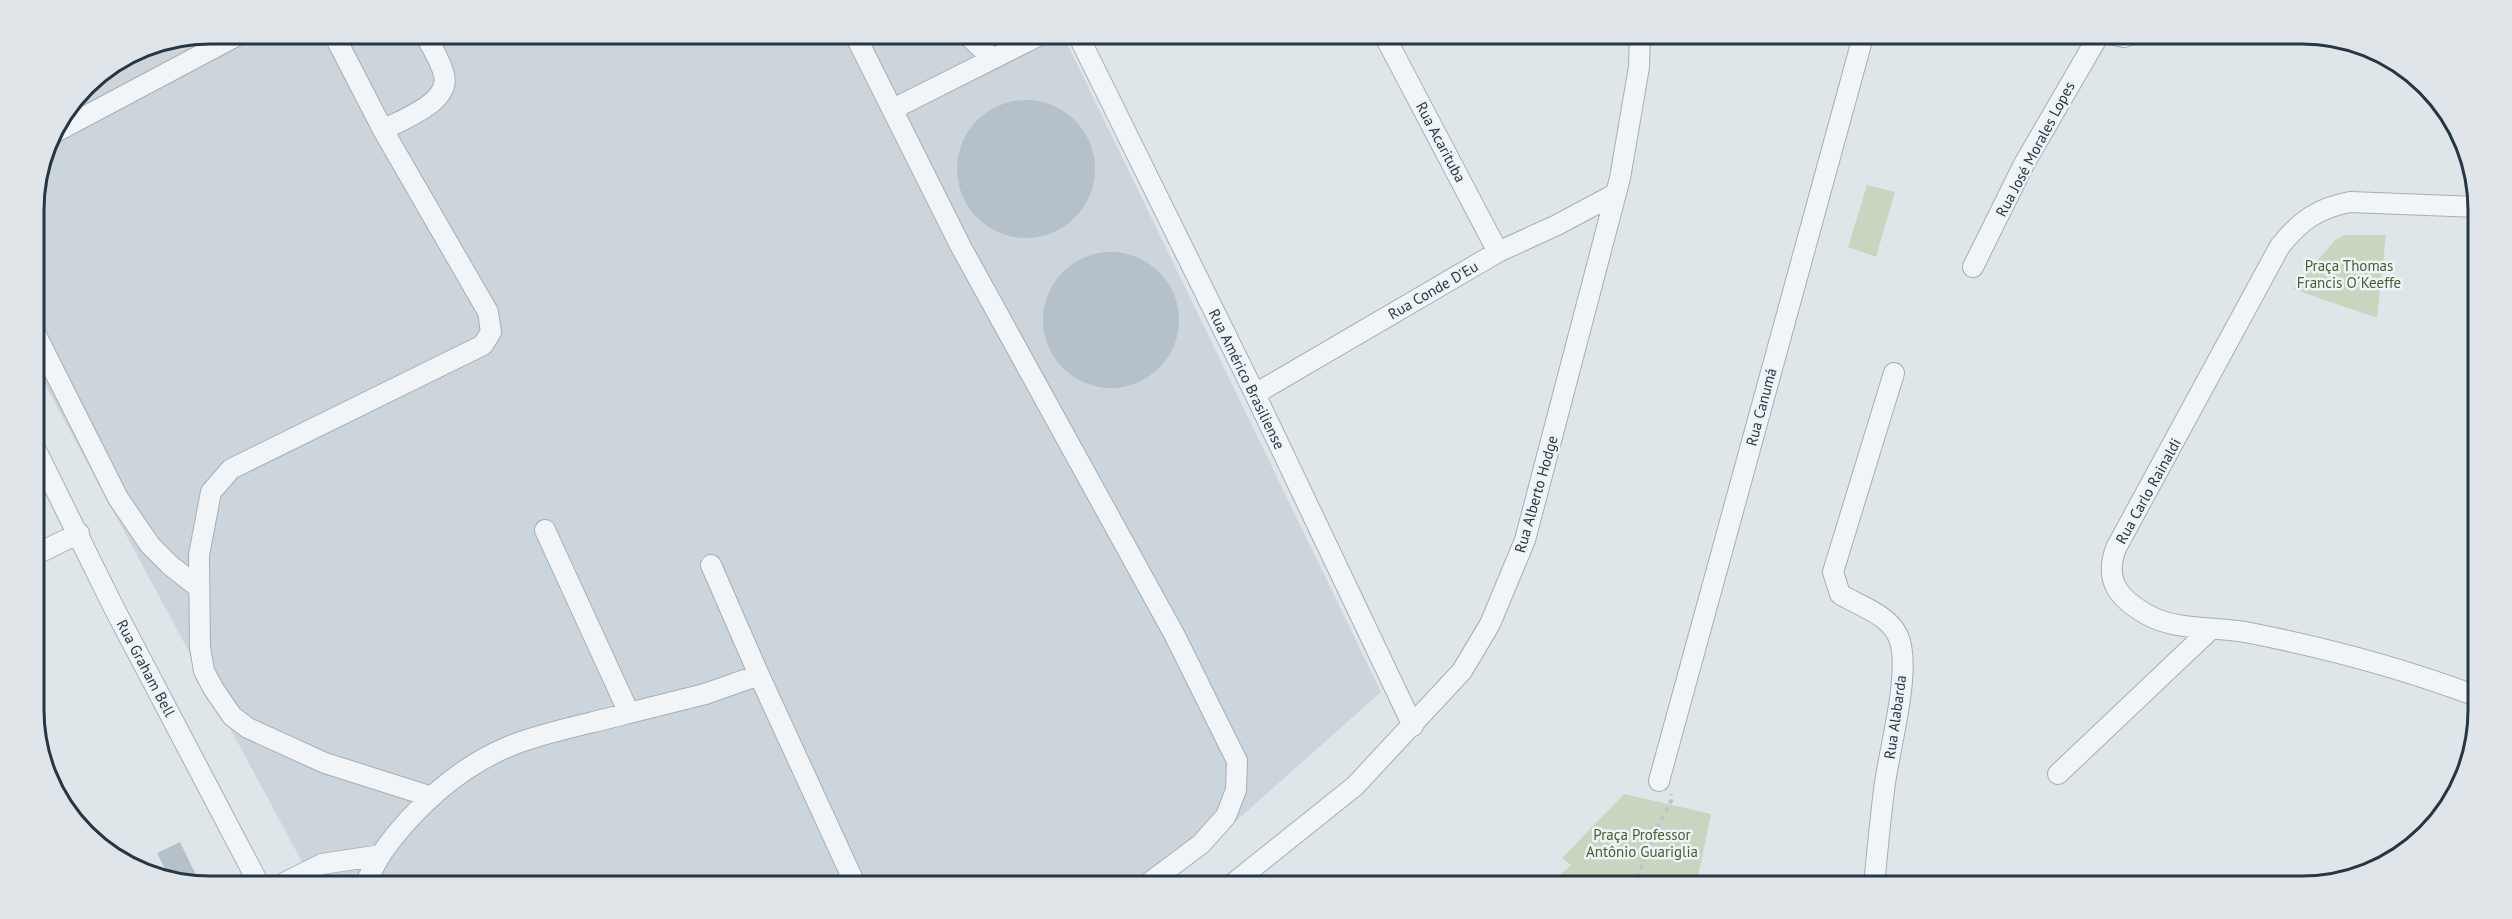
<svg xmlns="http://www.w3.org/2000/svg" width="2512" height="919" font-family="'PT Sans',sans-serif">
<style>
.built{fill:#cdd5dc}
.green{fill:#c9d5bf}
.building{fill:#b6c0c8}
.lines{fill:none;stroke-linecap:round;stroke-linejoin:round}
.minor-casing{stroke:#a4aeb5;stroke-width:22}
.path{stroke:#bdc4c9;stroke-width:4;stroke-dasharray:4.5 4.5;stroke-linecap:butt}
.minor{stroke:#f2f5f8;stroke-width:20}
.labels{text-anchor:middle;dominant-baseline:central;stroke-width:5;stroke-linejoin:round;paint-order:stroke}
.street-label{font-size:15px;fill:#263743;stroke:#eff4f7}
.park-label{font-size:15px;fill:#446032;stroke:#eff4f7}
.rim{fill:none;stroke:#263743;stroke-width:3}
</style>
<rect width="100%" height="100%" fill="#dfe6ea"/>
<path class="built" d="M210 33H1062L1381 692 1163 886H315L34 364 33 198 51 131 91 80 167 42Z"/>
<path class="green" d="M1867 185 1895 192 1876 257 1848 247Z
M2345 235H2386L2377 318 2293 289 2335 240Z
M1624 794 1711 814 1696 886H1547L1571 865 1562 858Z"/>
<path class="building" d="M957 169a69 69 0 1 1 138 0a69 69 0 1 1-138 0Z
M1043 320a68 68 0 1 1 136 0a68 68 0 1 1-136 0Z
M180 842 201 885 170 879 157 853Z"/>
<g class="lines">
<defs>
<path id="minor" d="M333 33 383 130C403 119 451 102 444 75 441 61 431 46 424 33
M854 33 961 247 1174 634 1237 761 1236 790 1226 816 1201 844 1145 886
M965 33 993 59
M1077 33 1255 394 1413 726
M1383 33 1498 252
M2104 33 2124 37 2135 33
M893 109 1044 33
M383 130 488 312 491 332 483 345 231 469 211 492 199 555 200 647 204 671 213 688 232 716 248 728 325 763 432 797
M50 135 242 33
M2477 207 2350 202C2318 208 2300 221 2280 246L2116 548C2104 580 2118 598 2146 614 2177 632 2216 626 2250 633 2327 648 2405 669 2479 697
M1973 267 2024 164 2100 33
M34 331 118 498 150 545 171 566 198 587
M1255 394 1498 252 1557 225 1615 194
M35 448 114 608 260 886
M545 530 629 713 705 694 759 675 711 565
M35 555 79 533
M759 675 856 886
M2058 774 2211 629
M1659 781 1864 33
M278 886 322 864 381 855
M363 886C370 876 375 864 381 854 413 809 458 767 510 746 543 732 593 723 629 713
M1230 886 1355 786 1462 671 1490 624 1525 540 1620 178 1639 67 1640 33
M1874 886C1877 854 1880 822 1884 790 1888 753 1913 668 1898 636 1888 614 1859 606 1840 594L1833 572 1894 373"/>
</defs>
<use href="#minor" class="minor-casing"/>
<path class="path" d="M1634 886 1656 830 1672 799 1671 794"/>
<use href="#minor" class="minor"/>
</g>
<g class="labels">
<g class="street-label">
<text transform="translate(1441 142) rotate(62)">Rua Acarituba</text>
<text transform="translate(2035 149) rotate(-62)">Rua José Morales Lopes</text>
<text transform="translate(1433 290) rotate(-30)">Rua Conde D'Eu</text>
<text transform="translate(1247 379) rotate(64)">Rua Américo Brasiliense</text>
<text transform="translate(1761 407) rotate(-75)">Rua Canumá</text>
<text transform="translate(2148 491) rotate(-61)">Rua Carlo Rainaldi</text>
<text transform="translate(1536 494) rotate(-74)">Rua Alberto Hodge</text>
<text transform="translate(146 668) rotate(62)">Rua Graham Bell</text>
<text transform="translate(1895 717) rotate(-82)">Rua Alabarda</text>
</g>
<g class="park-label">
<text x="2349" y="265">Praça Thomas<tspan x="2349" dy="17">Francis O´Keeffe</tspan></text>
<text x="1642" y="834">Praça Professor<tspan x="1642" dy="17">Antônio Guariglia</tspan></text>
</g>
</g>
<path d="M0 0H2512V919H0ZM210 44H2302A166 166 0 0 1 2468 210V710A166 166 0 0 1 2302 876H210A166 166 0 0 1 44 710V210A166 166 0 0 1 210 44Z" fill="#dfe5e9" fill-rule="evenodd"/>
<path class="rim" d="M210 44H2302A166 166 0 0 1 2468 210V710A166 166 0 0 1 2302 876H210A166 166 0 0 1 44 710V210A166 166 0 0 1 210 44Z"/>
</svg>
